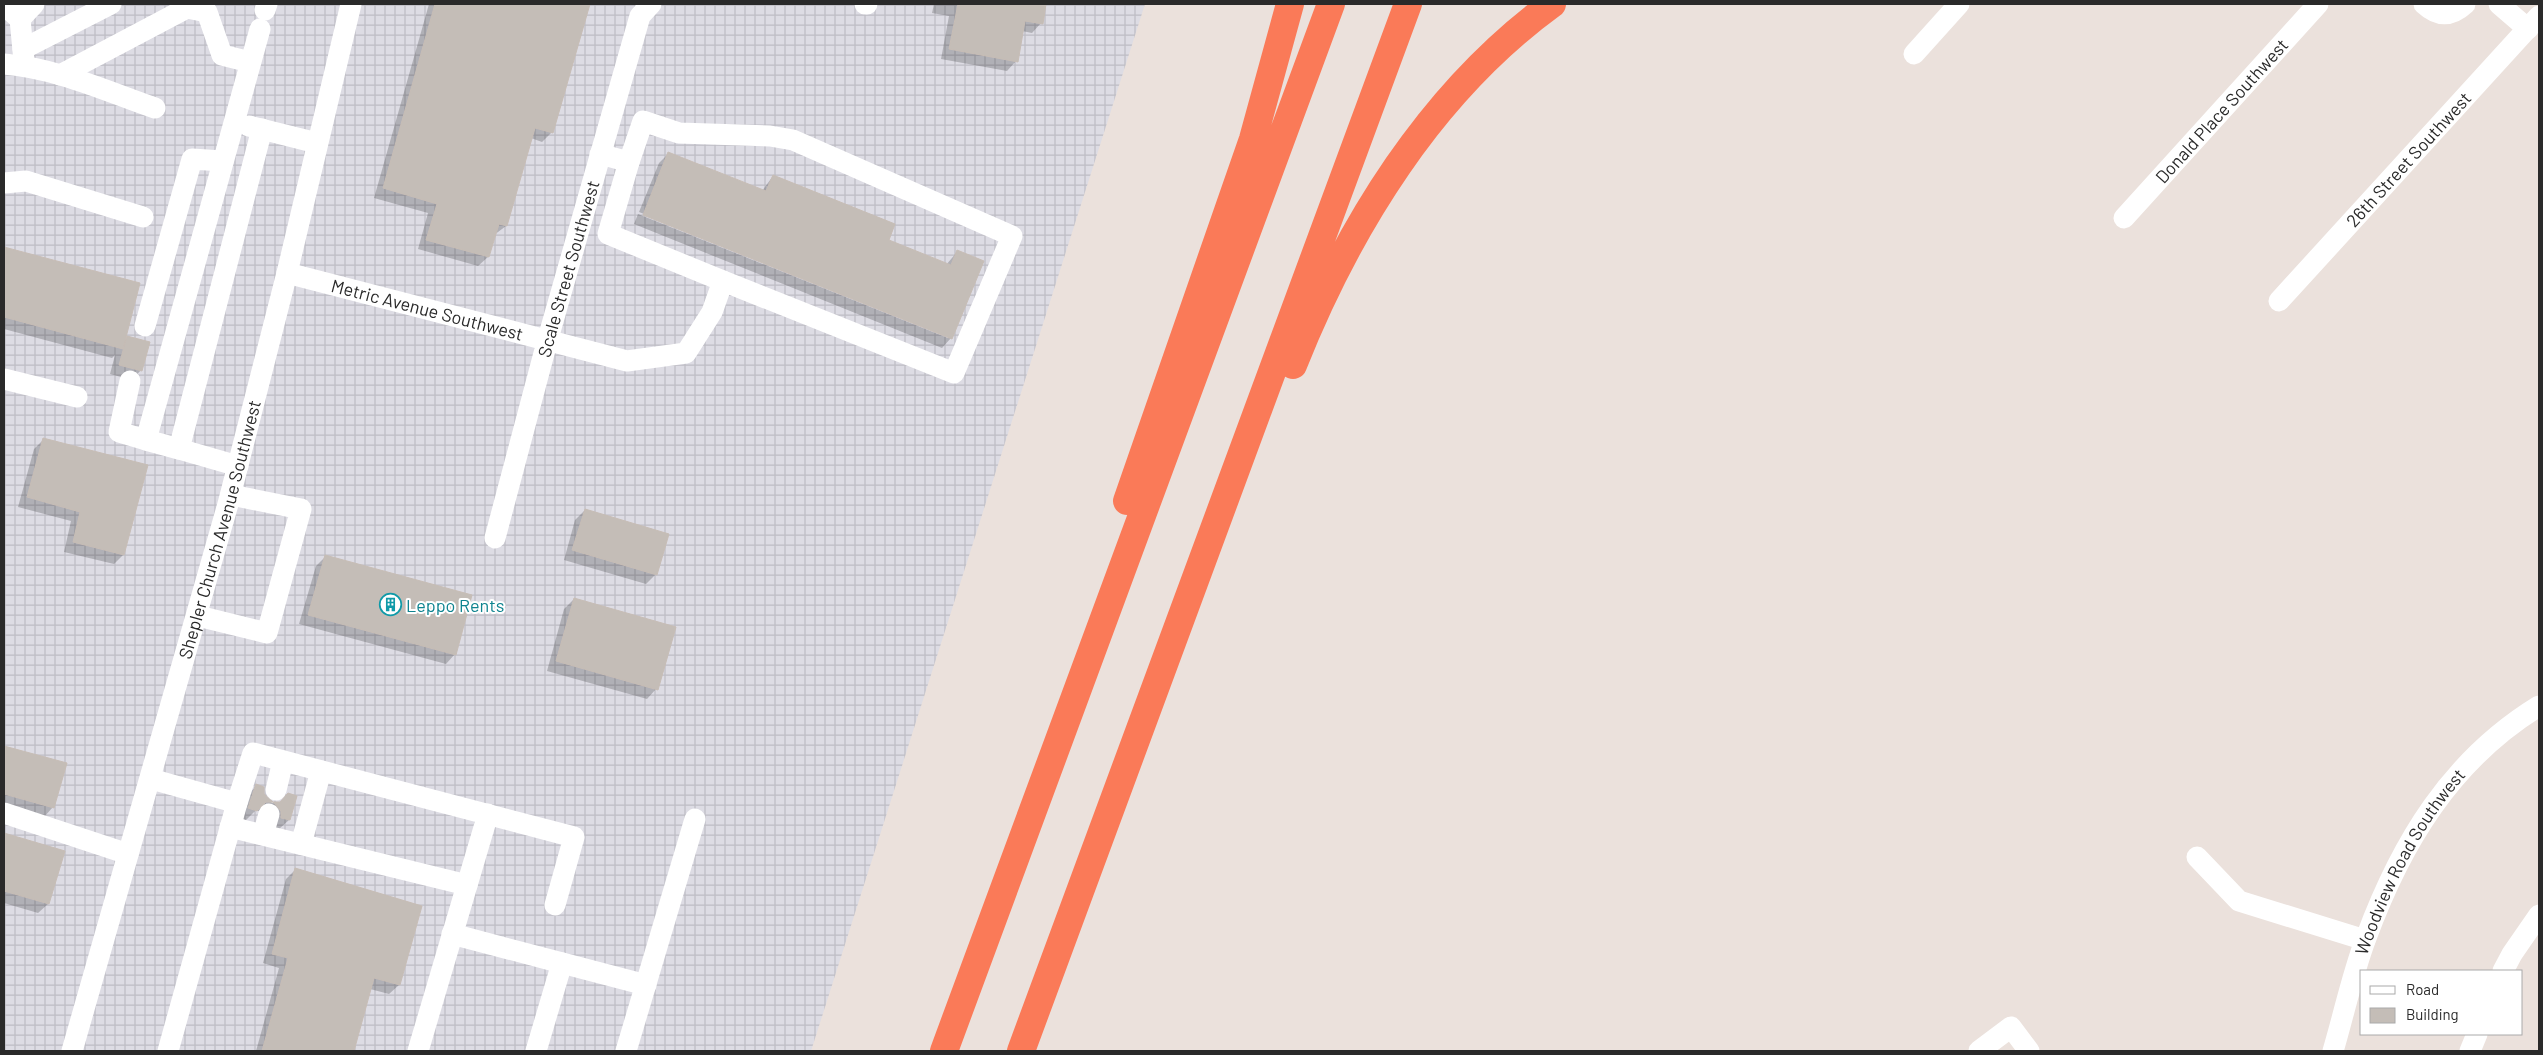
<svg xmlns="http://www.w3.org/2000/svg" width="2543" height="1055" font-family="Barlow,sans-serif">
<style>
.industrial{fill:url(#industrial-grid)}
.shadow{fill:#0003}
.building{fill:#c4bdb7;stroke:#c7bdb6}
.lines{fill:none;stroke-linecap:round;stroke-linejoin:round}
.minor{stroke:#fff;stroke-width:21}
.highway{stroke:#fa7a58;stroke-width:28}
.labels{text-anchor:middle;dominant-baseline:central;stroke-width:4;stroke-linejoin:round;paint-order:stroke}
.street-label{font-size:18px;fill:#2a2a2a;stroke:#fff}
.culture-label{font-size:18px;fill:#0d838f;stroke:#fff;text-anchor:start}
</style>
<defs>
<pattern id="industrial-grid" width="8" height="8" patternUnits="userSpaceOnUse" patternTransform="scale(1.25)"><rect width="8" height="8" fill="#dddce4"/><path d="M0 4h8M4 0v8" fill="none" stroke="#bebdc4"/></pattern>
</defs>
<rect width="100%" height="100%" fill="#ebe1dc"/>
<path class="industrial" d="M4 4H1145L811 1051H4Z"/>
<path class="shadow" d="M429 4H589L552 132 542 142 531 138 506 226 494 235 488 257 478 266 418 249 428 213 374 198Z
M934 4H1045L1041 23 1032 33 1022 31 1016 61 1007 71 941 59 949 16 932 13Z
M669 153 762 191 773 176 887 241 946 265 957 252 951 338 942 348 634 224 638 214 948 338V336L639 212 659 163Z
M4 248 139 284 124 341 127 338 141 370 132 380 110 374 115 355 112 358 4 329Z
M44 439 123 555 114 564 64 552 71 521 18 507 34 449Z
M585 510 656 574 646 584 564 560 575 520Z
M325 557 455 654 446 664 299 624 316 566Z
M574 599 656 689 647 699 547 671 564 609Z
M4 747 65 764 53 807 44 817 4 806Z
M256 786 272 803H280L296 797 289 820 279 829 272 827 263 811H255L246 820 240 818 247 796Z
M4 834 63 851 48 904 38 913 4 903Z
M296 869 421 906 399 985 389 994 370 989 353 1051H256L279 968 263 963 286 879Z"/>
<path class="building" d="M435 4H590L553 133 535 128 507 226 499 224 489 257 426 240 437 204 383 188Z
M958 4H1046L1043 24 1025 21 1018 62 949 49Z
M668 152 766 191 773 175 895 224 889 240 951 265 957 250 984 261 952 339 643 215Z
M4 247 140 283 123 349 4 317Z
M127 336 150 342 142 371 119 365Z
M43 438 148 465 124 555 73 542 80 512 27 497Z
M585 509 669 534 657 575 572 550Z
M325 555 472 595 456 655 308 615Z
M574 598 676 627 658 690 556 661Z
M4 746 67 763 54 808 4 794Z
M256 784 264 787V794L273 802H280L288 793 297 796 290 820 281 818V811L273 802H266L257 811 248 808Z
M4 833 65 851 49 904 4 891Z
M295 868 422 906 400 985 374 978 354 1051H262L288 958 272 954Z"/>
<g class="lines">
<g class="minor">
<path d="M865 4H867"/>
<path d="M2424 4C2438 17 2451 17 2465 4"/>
<path d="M2499 4 2528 29"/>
<path d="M4 5 20 19 24 61"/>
<path d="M187 8 207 12 222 55 250 62"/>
<path d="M265 10 267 4"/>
<path d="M20 19 34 4"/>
<path d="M23 49 111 4"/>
<path d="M1914 54 1959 4"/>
<path d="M4 64C56 68 106 91 155 108"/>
<path d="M60 75 187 8 186 4"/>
<path d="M249 126 317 143"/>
<path d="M629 162 643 121 679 133 770 136 793 140 1012 236 954 373 723 281"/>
<path d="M4 183 26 181 143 217"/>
<path id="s1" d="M2124 218 2318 4"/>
<path id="s2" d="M287 273 627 361 686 353 712 312 723 281 608 234 629 162 600 154"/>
<path id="s3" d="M2279 301 2539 16"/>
<path d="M145 326 192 159 222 161"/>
<path d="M4 379 77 397"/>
<path d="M130 381 119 432 146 440"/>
<path d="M179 449 146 440 260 29"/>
<path d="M238 466 179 449 262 129"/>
<path id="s4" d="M495 538 547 342 640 16 651 4"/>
<path d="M198 616 267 633 301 509 231 495"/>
<path d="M151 779 237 803 168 1051"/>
<path d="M276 790 283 761"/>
<path d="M237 803 253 753 574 837 555 905"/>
<path d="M4 813 128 854"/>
<path d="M230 827 467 885"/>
<path d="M263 835 269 814"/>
<path d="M301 844 321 771"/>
<path d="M2197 857 2239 901 2365 940"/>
<path d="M452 934 562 963 536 1051"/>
<path d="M562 963 646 985"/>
<path d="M2503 971 2512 954 2539 915"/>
<path id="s5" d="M72 1051 228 504 287 273 351 4"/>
<path d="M418 1051 488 814"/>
<path d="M626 1051 695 819"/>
<path d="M1979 1051 2011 1027 2029 1051"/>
<path id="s6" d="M2333 1051C2344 1014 2352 975 2366 938 2401 843 2451 760 2539 706"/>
<path d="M2470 1051 2477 1034"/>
</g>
<path class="highway" d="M1293 365C1348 227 1431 92 1552 4
M1127 501 1253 139 1290 4
M944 1051 1331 4
M1021 1051 1408 4"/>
</g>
<defs>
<symbol id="building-ring" viewBox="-11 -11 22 22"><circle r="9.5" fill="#fff" stroke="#0f9aa8" stroke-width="1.5"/><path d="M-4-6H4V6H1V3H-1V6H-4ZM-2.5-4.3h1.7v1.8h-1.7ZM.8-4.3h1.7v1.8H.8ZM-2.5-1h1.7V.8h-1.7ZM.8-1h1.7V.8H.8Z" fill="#0f9aa8"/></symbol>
</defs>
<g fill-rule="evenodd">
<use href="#building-ring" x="378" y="592" width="25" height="25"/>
</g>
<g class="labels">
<g class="street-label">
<text stroke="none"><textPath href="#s1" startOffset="145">Donald Place Southwest</textPath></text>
<text stroke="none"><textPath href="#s3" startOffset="192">26th Street Southwest</textPath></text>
<text stroke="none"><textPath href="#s4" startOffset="279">Scale Street Southwest</textPath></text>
<text stroke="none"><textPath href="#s2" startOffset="145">Metric Avenue Southwest</textPath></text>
<text stroke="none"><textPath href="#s5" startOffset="542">Shepler Church Avenue Southwest</textPath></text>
<text stroke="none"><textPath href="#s6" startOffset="206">Woodview Road Southwest</textPath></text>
</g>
<g class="culture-label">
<text x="406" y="605">Leppo Rents</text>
</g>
</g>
<rect width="2543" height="1055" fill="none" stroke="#2a2a2a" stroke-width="10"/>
<rect x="2360" y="970" width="162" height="65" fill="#ffffff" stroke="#aaaaaa"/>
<rect x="2370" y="986" width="25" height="8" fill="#ffffff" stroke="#aaaaaa"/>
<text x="2406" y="995" font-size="15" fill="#2a2a2a">Road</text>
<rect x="2370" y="1008" width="25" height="15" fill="#c4bdb7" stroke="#aaaaaa"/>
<text x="2406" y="1020" font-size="15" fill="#2a2a2a">Building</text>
</svg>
